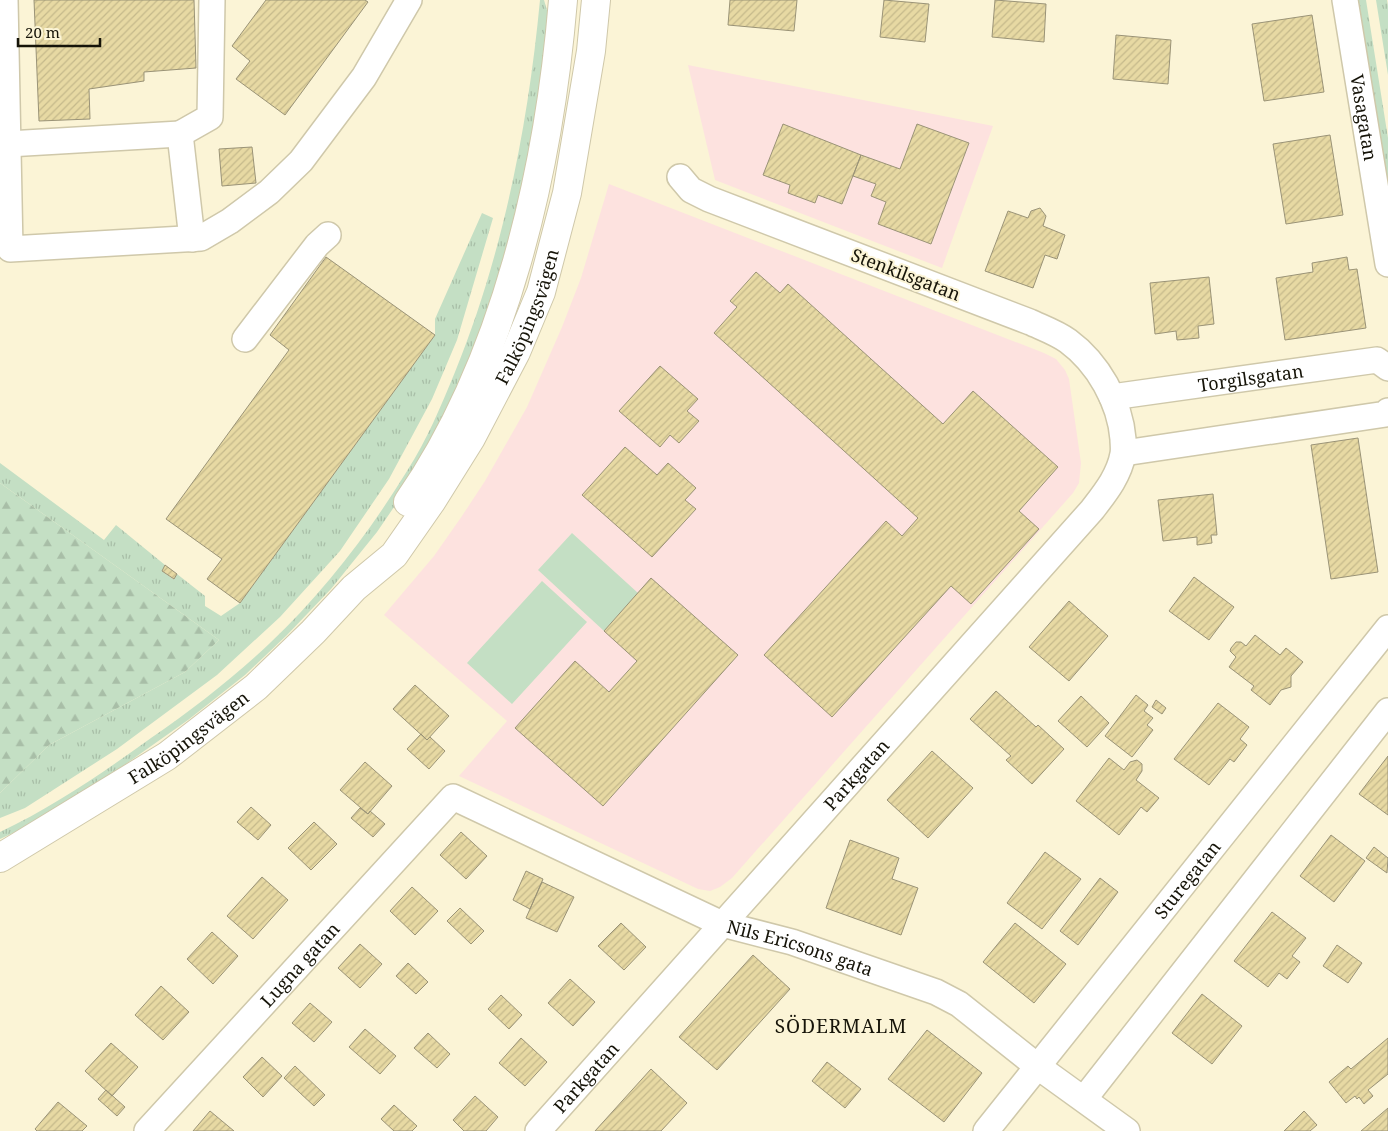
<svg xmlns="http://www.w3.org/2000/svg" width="1388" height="1131" font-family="'Noto Serif',serif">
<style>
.education{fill:#fde2df}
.grass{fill:url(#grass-tufts)}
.forest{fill:url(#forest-firs)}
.green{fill:#c4dfc4}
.building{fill:url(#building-hatch);stroke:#9a9377}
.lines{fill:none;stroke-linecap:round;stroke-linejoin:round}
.street-casing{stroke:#cfc8aa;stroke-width:28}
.primary-casing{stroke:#cfc8aa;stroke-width:30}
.street{stroke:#fff;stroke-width:25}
.primary{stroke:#fff;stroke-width:28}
.labels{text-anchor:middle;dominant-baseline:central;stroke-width:4;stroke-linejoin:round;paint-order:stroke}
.street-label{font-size:18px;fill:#161409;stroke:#fbf4d6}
.neighbourhood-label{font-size:19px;letter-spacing:1px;fill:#161409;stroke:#fbf4d6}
</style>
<defs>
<pattern id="grass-tufts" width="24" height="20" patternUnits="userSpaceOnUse" patternTransform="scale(1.25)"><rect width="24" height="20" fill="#c4dfc4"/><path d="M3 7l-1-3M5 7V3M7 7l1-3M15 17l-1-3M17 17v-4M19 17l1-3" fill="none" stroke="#a8bea7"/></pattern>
<pattern id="forest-firs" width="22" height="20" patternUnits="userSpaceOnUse" patternTransform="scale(1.25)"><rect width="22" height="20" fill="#c4dfc4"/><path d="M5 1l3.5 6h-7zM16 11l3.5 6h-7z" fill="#a8bea7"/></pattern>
<pattern id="building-hatch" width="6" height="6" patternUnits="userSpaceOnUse" patternTransform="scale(1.25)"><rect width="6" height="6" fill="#e7d9a3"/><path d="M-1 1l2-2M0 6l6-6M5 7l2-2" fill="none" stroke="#c5b98b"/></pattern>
</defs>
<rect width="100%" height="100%" fill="#fbf4d6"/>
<path class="education" d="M688 65 993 126 942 268 715 180Z
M609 184 1044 353 1056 359 1065 370 1069 379 1081 463 1079 483 1073 493 732 878 720 887 710 891 698 889 459 776 507 721 384 615 434 556 462 516 485 481 527 407 562 327 581 278Z"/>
<path class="grass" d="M540 0H544L551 24 536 134 485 337 409 485 377 532 331 589 287 635 245 675 188 720 123 766 26 827 0 839V832C53 807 104 772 151 738 193 709 233 678 270 643 323 593 369 533 407 471 427 440 441 406 455 372 503 254 528 126 540 0Z
M1355 0H1366L1388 138V218Z
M1376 0H1387L1388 6V75Z
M482 213 493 218 457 340 432 399 389 479 340 551 280 617 217 675 117 749 25 808 0 818V793L49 745 185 672 219 640 0 483V463L104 540 116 525 165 565 162 571 173 579 177 574 205 596V606L221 616 240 603 435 335V319Z"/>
<path class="forest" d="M0 483 219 640 185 672 49 745 0 793Z"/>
<path class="green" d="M572 533 638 593 604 631 538 570Z
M542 581 587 622 512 704 467 663Z"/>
<path class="building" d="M34 0H194L196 68 144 72V81L89 89 90 119 39 121Z
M266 0H365L368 2 285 115 236 79 250 61 232 46Z
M730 0H797L794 31 728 25Z
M884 0 929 4 925 42 880 37Z
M995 0 1046 4 1044 42 992 37Z
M1312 15 1324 92 1264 101 1252 24Z
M1116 35 1171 40 1168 84 1113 79Z
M783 124 861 155 842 204 818 195 815 203 788 193 790 185 763 175Z
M917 124 969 143 931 244 878 224 886 202 871 196 876 184 853 176 861 155 900 169Z
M1330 135 1343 215 1286 224 1273 144Z
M252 147 256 183 222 186 219 149Z
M1040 208 1046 216 1043 226 1065 235 1057 259 1045 255 1033 288 985 271 1008 211 1028 218 1031 211Z
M326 257 435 335 240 603 207 579 222 559 166 519 289 350 270 335Z
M1347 257 1349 270 1357 269 1366 328 1285 340 1276 278 1313 272 1312 263Z
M756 272 780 293 788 284 943 424 973 391 1058 467 1019 511 1039 529 971 604 951 586 832 717 764 655 886 521 902 536 918 518 714 333 737 307 730 301Z
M1209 277 1214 324 1198 326 1199 338 1177 340 1176 331 1155 334 1150 283Z
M660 366 698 399 687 411 699 421 679 443 670 435 660 447 619 411Z
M1358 438 1378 572 1331 579 1311 445Z
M625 447 657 475 668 463 696 488 685 500 696 509 652 557 582 495Z
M1213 494 1217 535H1211L1212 543 1197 545V537L1163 541 1158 500Z
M165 565 177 574 174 579 162 571Z
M1194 577 1234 607 1209 640 1169 611Z
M651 578 738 655 603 806 515 728 575 661 609 692 637 661 604 631Z
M1069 601 1108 636 1069 681 1029 647Z
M1255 635 1280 655 1286 648 1303 662 1291 676V687L1281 690 1270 705 1251 690 1254 686 1229 667 1236 657 1230 651 1231 648 1236 642H1241L1246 646Z
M415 685 449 716 427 740 393 709Z
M996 691 1036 727 1038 725 1064 749 1032 784 1006 760 1011 756 970 719Z
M1136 695 1148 705 1144 711 1153 718 1147 725 1153 730 1132 757 1105 736Z
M1081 696 1109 723 1087 747 1058 721Z
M1156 700 1166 708 1162 714 1152 707Z
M1218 703 1249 727 1240 739 1247 745 1234 762 1230 759 1209 785 1174 759Z
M421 734 427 740 430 737 445 751 429 769 407 749Z
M932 751 973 788 928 838 887 800Z
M1388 756V815L1359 794Z
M1109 758 1124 770 1130 762 1137 760 1142 764V771L1136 780 1159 798 1147 812 1141 807 1119 835 1076 801Z
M365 762 392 786 368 814 340 790Z
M251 807 271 825 258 840 237 822Z
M360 808 368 814 370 811 385 824 373 837 351 818Z
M314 822 337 844 311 870 288 848Z
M461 832 487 856 466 879 440 855Z
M1331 835 1365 861 1334 902 1300 876Z
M850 840 899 858 892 879 918 888 901 935 826 908Z
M1374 847 1388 858 1387 873 1366 858Z
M1045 852 1081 879 1042 929 1007 903Z
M526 871 543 879 530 909 513 900Z
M262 877 288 900 253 939 227 916Z
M1100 878 1118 892 1078 945 1060 931Z
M542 882 574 897 557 932 526 918Z
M412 887 438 911 415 935 390 911Z
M460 908 484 931 471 944 447 921Z
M1272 912 1306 938 1292 956 1300 962 1287 979 1279 973 1268 987 1234 961Z
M621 923 646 947 624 970 598 946Z
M1015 923 1066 964 1034 1003 983 962Z
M212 932 238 956 213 984 187 959Z
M360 944 382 964 360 988 338 968Z
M1337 945 1362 963 1348 983 1323 966Z
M753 955 790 989 717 1070 679 1037Z
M408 963 428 982 416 994 396 976Z
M570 979 595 1002 573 1026 548 1003Z
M161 986 189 1012 163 1040 135 1015Z
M1202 994 1242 1026 1212 1064 1172 1033Z
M501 995 522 1015 509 1029 488 1009Z
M310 1003 332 1022 314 1042 292 1023Z
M365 1029 396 1056 380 1074 349 1047Z
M927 1030 982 1073 944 1122 888 1079Z
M428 1033 450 1054 437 1068 414 1048Z
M521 1038 547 1062 525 1086 499 1063Z
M1388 1038V1074L1368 1090 1373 1096 1364 1104 1359 1097 1357 1099 1355 1096 1346 1103 1329 1082 1348 1066 1351 1069Z
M111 1043 138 1067 112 1096 85 1071Z
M262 1057 282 1076 263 1097 243 1077Z
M827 1062 861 1089 845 1108 812 1081Z
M295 1066 325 1095 314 1106 284 1078Z
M651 1069 687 1103 661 1131H595Z
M106 1090 125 1107 117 1116 98 1099Z
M475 1096 498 1117 486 1131H464L453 1120Z
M58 1102 87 1126 82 1131H37L35 1129Z
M394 1105 417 1126 412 1131H394L381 1119Z
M1388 1108V1131H1361Z
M210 1111 234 1131H193Z
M1304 1111 1317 1125 1310 1131H1284Z"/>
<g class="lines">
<defs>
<g id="street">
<path d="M5 0 10 249 201 238 230 221 269 192 301 161 364 77 409 0"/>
<path id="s1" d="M1345 0 1388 264"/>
<path d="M8 144 180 134"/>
<path d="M192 239 180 134 210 117 212 0"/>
<path d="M245 339 317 245 328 235"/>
<path id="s2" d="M1112 397 1377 360 1388 368"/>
<path d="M1124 453 1386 414 1388 411"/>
<path d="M1084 1099 1388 711"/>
<path id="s3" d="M147 1131 453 797 722 924 792 942 936 992 959 1004 1037 1066 1127 1131"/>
<path id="s4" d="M538 1131 1092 510C1105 493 1119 476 1123 454 1124 449 1123 444 1123 439 1120 402 1098 363 1068 341 1057 333 1043 328 1030 322L709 199 691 190 680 177"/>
<path id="s5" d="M986 1131 1388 628"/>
</g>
<g id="primary">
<path d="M408 502C506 361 549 169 563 0"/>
<path id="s6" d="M0 858 167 756 256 687 313 632 354 588 394 555 431 502 471 438 516 352 541 292 567 193 591 51 596 0"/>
</g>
</defs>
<use href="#street" class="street-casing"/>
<use href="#primary" class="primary-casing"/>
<use href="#street" class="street"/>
<use href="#primary" class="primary"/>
</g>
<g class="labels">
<g class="street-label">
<text stroke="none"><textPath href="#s1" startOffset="119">Vasagatan</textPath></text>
<text transform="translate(906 274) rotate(21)">Stenkilsgatan</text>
<text stroke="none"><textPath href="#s6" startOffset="774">Falköpingsvägen</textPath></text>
<text stroke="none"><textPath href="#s2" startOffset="140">Torgilsgatan</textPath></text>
<text stroke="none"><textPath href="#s6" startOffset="224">Falköpingsvägen</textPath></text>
<text stroke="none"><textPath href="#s4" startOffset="478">Parkgatan</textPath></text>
<text stroke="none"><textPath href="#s5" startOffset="322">Sturegatan</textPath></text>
<text stroke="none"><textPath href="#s3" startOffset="832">Nils Ericsons gata</textPath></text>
<text stroke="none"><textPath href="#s3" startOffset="226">Lugna gatan</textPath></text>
<text stroke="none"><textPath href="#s4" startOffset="72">Parkgatan</textPath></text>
</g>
<g class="neighbourhood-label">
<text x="841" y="1026">SÖDERMALM</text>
</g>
</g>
<path d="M18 38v8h82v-8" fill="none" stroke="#161409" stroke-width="2.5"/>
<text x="25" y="38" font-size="15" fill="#161409" stroke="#fbf4d6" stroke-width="4" paint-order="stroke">20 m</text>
</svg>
